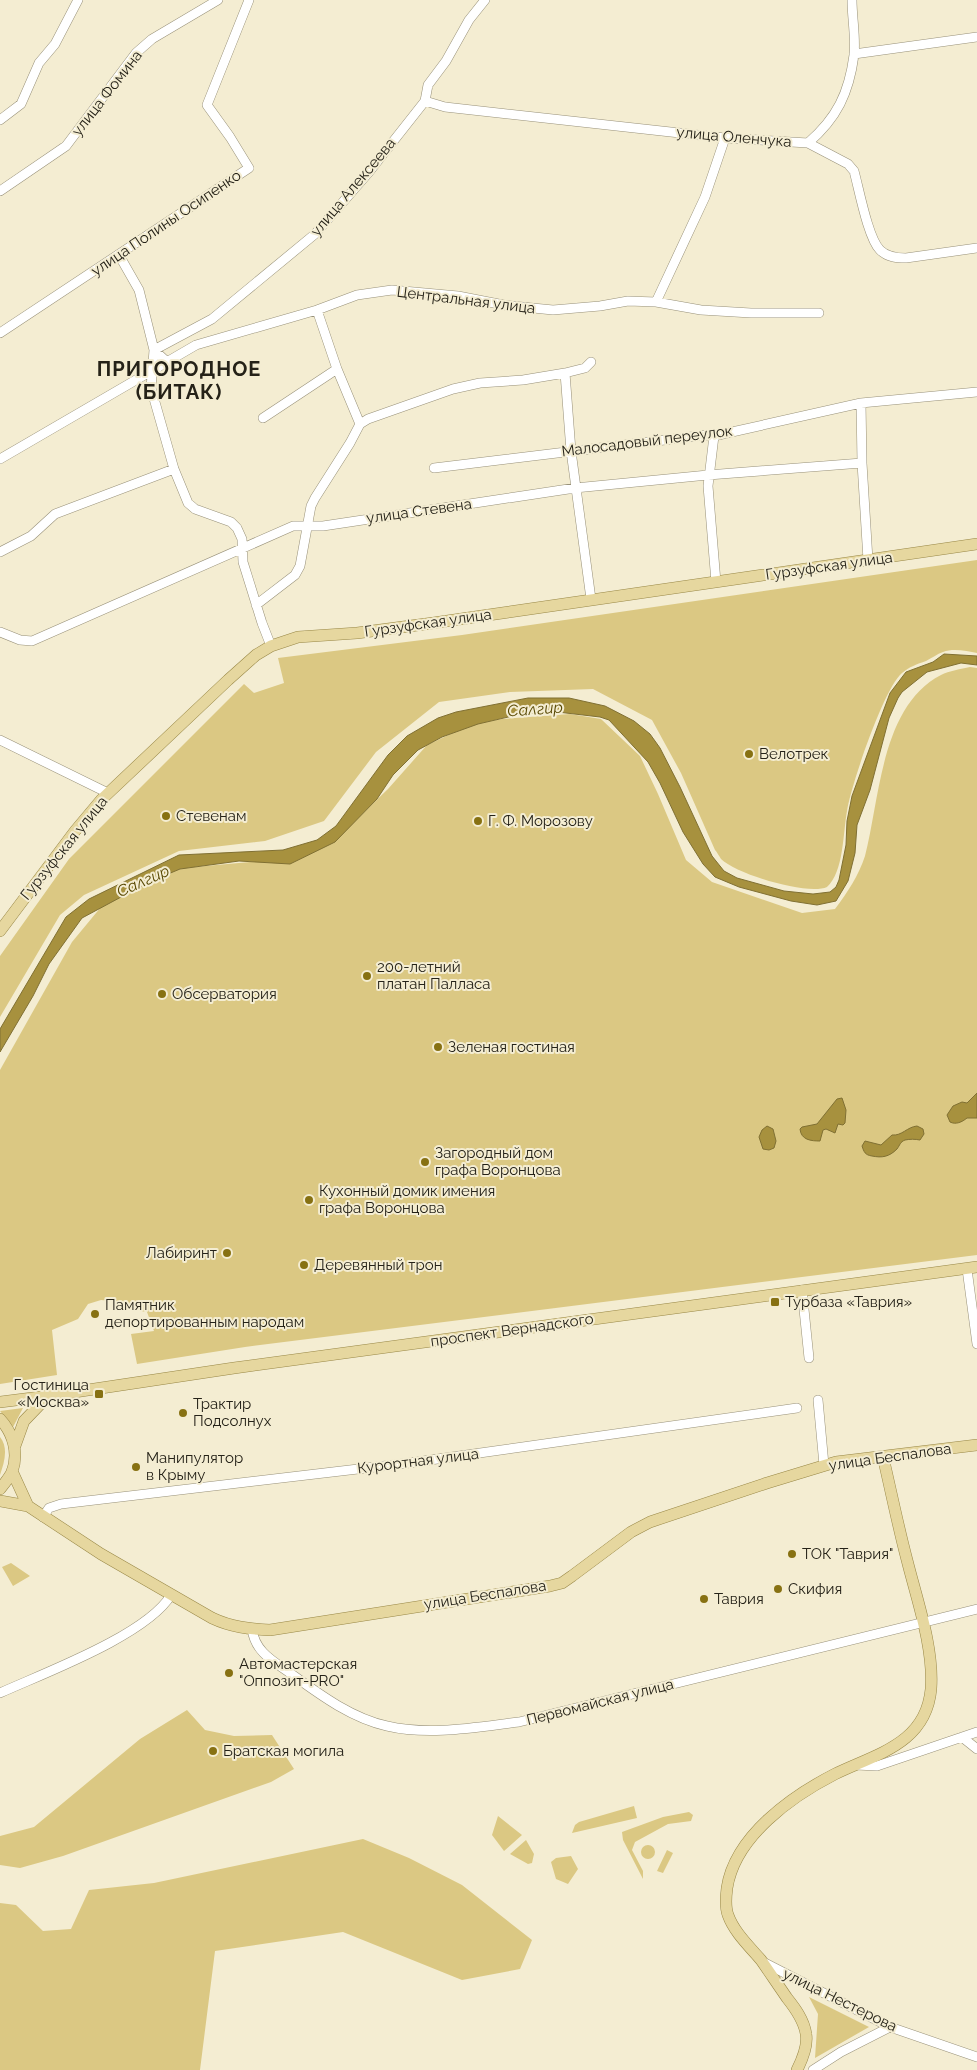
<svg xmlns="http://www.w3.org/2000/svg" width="977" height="2070" font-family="Raleway,sans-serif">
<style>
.green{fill:#dbc883}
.water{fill:#a7913e;stroke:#807033}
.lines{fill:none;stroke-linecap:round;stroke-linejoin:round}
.minor-casing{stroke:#989179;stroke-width:10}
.major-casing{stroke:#988746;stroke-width:12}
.minor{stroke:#fff;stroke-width:9}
.major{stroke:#e6d79f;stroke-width:11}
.poi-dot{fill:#877112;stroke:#f4edd2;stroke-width:2}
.labels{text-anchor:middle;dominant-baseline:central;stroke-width:4;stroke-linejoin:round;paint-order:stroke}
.street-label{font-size:15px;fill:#252218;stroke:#f4edd2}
.poi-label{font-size:15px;fill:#252218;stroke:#f4edd2;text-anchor:start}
.water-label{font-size:16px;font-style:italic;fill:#574702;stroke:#f4edd2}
.district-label{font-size:20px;font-weight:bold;letter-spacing:1px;fill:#252218;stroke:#f4edd2}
</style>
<rect width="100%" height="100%" fill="#f4edd2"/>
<path class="green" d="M977 560V653C967 651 953 648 943 652 937 654 932 658 926 661 917 664 909 667 902 673 884 688 851 785 847 811 843 832 844 872 827 887 808 896 736 874 721 859 719 856 717 852 715 850L681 773 652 720 593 689 510 692 439 702 376 752 324 821 265 841 179 851 84 895 60 915 0 1017V956L69 859 244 684 254 693 284 683 278 658 462 635Z
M970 667 977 668V1255L245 1347 137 1364 131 1334 154 1331 147 1312 124 1309 112 1301 101 1300 88 1304 78 1319 52 1330 57 1375 0 1384V1070L72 942 101 907 147 880 183 868 250 862 334 841 388 789 427 745 472 724 502 719 570 714 601 719 640 756 658 794 686 860 712 882 802 913 835 909C847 893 859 875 865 856 880 798 881 706 941 675 949 671 961 669 970 667Z
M23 1408 13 1427 0 1411Z
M0 1437C9 1448 4 1463 0 1475Z
M11 1563 30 1576 13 1586 2 1567Z
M187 1710 205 1730 234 1736 272 1735 294 1769 271 1782 63 1856 20 1868 0 1865V1836L34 1827 140 1739Z
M634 1806 637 1818 572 1833 575 1825 579 1822Z
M689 1812 693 1815 691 1821 668 1824 635 1842 632 1850 643 1871V1879L623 1840 622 1832 663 1817Z
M498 1816 522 1835 504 1851 492 1835Z
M363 1839 409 1858 462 1885 532 1940 520 1969 462 1980 343 1932 215 1951 200 2070H0V1903L16 1905 43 1931 71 1929 89 1890 154 1883Z
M526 1840 534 1854 532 1863 528 1864 510 1854Z
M641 1852a7 7 0 1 1 14 0a7 7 0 1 1-14 0Z
M667 1850 673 1853 663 1873 657 1871Z
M571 1856 578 1869 568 1884 556 1879 551 1862 556 1858Z
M809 1997 869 2027 815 2058 818 2014Z"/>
<path class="water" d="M944 654 977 656V665L961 663 927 672 902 692 898 698 889 718 870 790 857 825 855 853 848 881 836 901 817 905 791 901 739 887 715 877 703 864 683 832 660 783 648 762 609 720 600 717 549 711 517 715 478 724 442 737 418 750 393 775 377 799 335 842 290 864 239 861 180 869 149 882 82 918 49 964 33 996 0 1052V1029L66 917 89 899 179 855 283 850 317 840 336 826 388 755 407 736 438 718 456 712 528 698H569L605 706 634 721 650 734 660 748 680 787 712 856 724 871 737 878 784 891 813 894 830 892 836 887 839 880 846 845 847 821 852 796 890 693 906 672 933 662Z
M977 1093V1118H967C962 1122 956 1125 950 1122L947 1115 953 1106 962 1102 967 1103Z
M842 1098 846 1110 845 1123 843 1125 838 1124 835 1133 826 1129 823 1130 820 1141C811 1141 801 1140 800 1129L802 1127 817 1124 837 1099Z
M767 1126 773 1129 776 1141 774 1148 769 1150 763 1149 759 1137 762 1130Z
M917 1126 923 1129 924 1134 920 1140C915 1139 910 1139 905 1140 900 1142 900 1145 897 1149 889 1157 882 1158 872 1156 865 1155 864 1152 862 1146L865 1141 881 1145 892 1135C902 1136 907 1127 917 1126Z"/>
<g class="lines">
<defs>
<path id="minor" d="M854 54 977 37
M425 101 445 107 725 138 808 143 848 164 854 171C859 189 868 238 880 250 887 257 896 258 906 258L977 248
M0 120 21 104 39 63 55 44 78 0
M808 143C837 118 849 93 854 55 856 38 852 18 852 0
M0 191 66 146 136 53 152 39 218 0
M119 255 139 290 154 350 151 388 174 469 188 503 195 509 231 522 237 528 242 539 243 562 262 623 271 646
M656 302 705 197 725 138
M0 333 249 168 230 137 207 105 249 0
M166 361 154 350 212 319 315 234 369 172 425 101 428 85 446 61 469 20 485 0
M337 369 360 424
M565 373 571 451 591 599
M861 403 862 463 868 560
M263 418 337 369 317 310
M714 436 708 486 716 582
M0 459 196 345 317 310 357 295 392 290 458 296 504 305 553 310 600 306 628 301 656 302 701 310 751 313H819
M434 468 706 435 714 436 861 403 977 392
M0 552 31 536 55 514 174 469
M256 605 295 575 300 566 311 506 315 498 350 443 360 424 368 419 453 389 480 383 523 380 565 373 585 368 591 362
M0 632 20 640 32 641 293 526H323L575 488 708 475 862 463
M0 740 108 793
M967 1269 977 1344
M802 1290 809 1358
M818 1400 824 1465
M43 1517 49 1508 61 1504 409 1463 797 1408
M252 1629C255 1652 273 1661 290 1673 319 1694 351 1718 387 1726 429 1736 477 1727 519 1722L977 1609
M0 1693C44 1673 147 1635 171 1595
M962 1737 977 1749
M856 1765 877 1766 977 1732
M763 1962 890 2027 977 2057
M813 2070 841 2052 890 2027"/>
<path id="major" d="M0 931 75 831 101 800 228 680 256 655 271 646 298 637 357 633 433 623 977 544
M0 1402 48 1396 234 1368 977 1267
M0 1419C13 1433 19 1453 12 1472 9 1478 4 1484 0 1489
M15 1446 24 1421 48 1396
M12 1471 28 1506
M0 1501 28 1506 101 1554 212 1618C231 1627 249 1629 270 1630L550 1586 562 1583 572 1576 631 1532 650 1522 767 1483 836 1462 977 1445
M797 2070C802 2060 808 2045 806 2034 804 2020 795 2008 787 1998 778 1985 770 1973 761 1960 749 1946 734 1932 728 1915 725 1907 726 1896 727 1888 735 1836 792 1796 835 1774 876 1754 926 1744 931 1689 934 1648 917 1600 907 1560 898 1526 891 1491 883 1457"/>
</defs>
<use href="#minor" class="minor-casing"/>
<use href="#major" class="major-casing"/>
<use href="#minor" class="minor"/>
<use href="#major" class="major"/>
</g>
<g class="poi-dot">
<circle cx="749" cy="754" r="5"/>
<circle cx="166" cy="816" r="5"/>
<circle cx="478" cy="821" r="5"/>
<circle cx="367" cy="976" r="5"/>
<circle cx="162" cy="994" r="5"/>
<circle cx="438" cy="1047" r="5"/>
<circle cx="425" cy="1162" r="5"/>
<circle cx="309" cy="1200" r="5"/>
<circle cx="227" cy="1253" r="5"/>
<circle cx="304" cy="1265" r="5"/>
<rect x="770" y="1297" width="10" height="10" rx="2.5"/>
<circle cx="95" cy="1314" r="5"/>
<rect x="94" y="1389" width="10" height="10" rx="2.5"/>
<circle cx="183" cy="1413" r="5"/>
<circle cx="136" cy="1467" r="5"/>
<circle cx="792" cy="1554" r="5"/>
<circle cx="778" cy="1589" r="5"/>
<circle cx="704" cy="1599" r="5"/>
<circle cx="229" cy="1673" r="5"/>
<circle cx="213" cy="1751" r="5"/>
</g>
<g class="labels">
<g class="street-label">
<text transform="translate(107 93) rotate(-52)">улица Фомина</text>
<text transform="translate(734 137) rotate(5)">улица Оленчука</text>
<text transform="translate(353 187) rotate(-50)">улица Алексеева</text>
<text transform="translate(166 223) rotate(-34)">улица Полины Осипенко</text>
<text transform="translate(466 300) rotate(7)">Центральная улица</text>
<text transform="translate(647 441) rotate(-7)">Малосадовый переулок</text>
<text transform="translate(419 511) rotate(-8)">улица Стевена</text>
<text transform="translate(829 566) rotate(-8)">Гурзуфская улица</text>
<text transform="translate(428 623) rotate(-8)">Гурзуфская улица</text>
<text transform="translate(64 848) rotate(-51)">Гурзуфская улица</text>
<text transform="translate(512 1330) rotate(-8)">проспект Вернадского</text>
<text transform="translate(890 1457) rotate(-8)">улица Беспалова</text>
<text transform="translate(418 1461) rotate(-7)">Курортная улица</text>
<text transform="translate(485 1595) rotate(-9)">улица Беспалова</text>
<text transform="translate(600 1702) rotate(-14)">Первомайская улица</text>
<text transform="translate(840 2000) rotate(26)">улица Нестерова</text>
</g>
<g class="poi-label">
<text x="759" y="754">Велотрек</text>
<text x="176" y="816">Стевенам</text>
<text x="488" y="821">Г. Ф. Морозову</text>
<text x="377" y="967">200-летний<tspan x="377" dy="17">платан Палласа</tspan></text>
<text x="172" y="994">Обсерватория</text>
<text x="448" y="1047">Зеленая гостиная</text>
<text x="435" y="1153">Загородный дом<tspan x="435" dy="17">графа Воронцова</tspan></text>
<text x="319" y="1191">Кухонный домик имения<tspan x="319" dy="17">графа Воронцова</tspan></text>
<text x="217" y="1253" text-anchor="end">Лабиринт</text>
<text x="314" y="1265">Деревянный трон</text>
<text x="785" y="1302">Турбаза «Таврия»</text>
<text x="105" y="1305">Памятник<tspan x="105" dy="17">депортированным народам</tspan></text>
<text x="89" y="1385" text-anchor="end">Гостиница<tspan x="89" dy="17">«Москва»</tspan></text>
<text x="193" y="1404">Трактир<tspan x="193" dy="17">Подсолнух</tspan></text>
<text x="146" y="1458">Манипулятор<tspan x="146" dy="17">в Крыму</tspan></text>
<text x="802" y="1554">ТОК "Таврия"</text>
<text x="788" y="1589">Скифия</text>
<text x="714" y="1599">Таврия</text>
<text x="239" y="1664">Автомастерская<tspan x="239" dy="17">"Оппозит-PRO"</tspan></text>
<text x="223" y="1751">Братская могила</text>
</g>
<g class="water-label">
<text transform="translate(535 709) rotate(-4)">Салгир</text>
<text transform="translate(143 881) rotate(-24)">Салгир</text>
</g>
<g class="district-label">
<text x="179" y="369">ПРИГОРОДНОЕ<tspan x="179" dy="23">(БИТАК)</tspan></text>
</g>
</g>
</svg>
